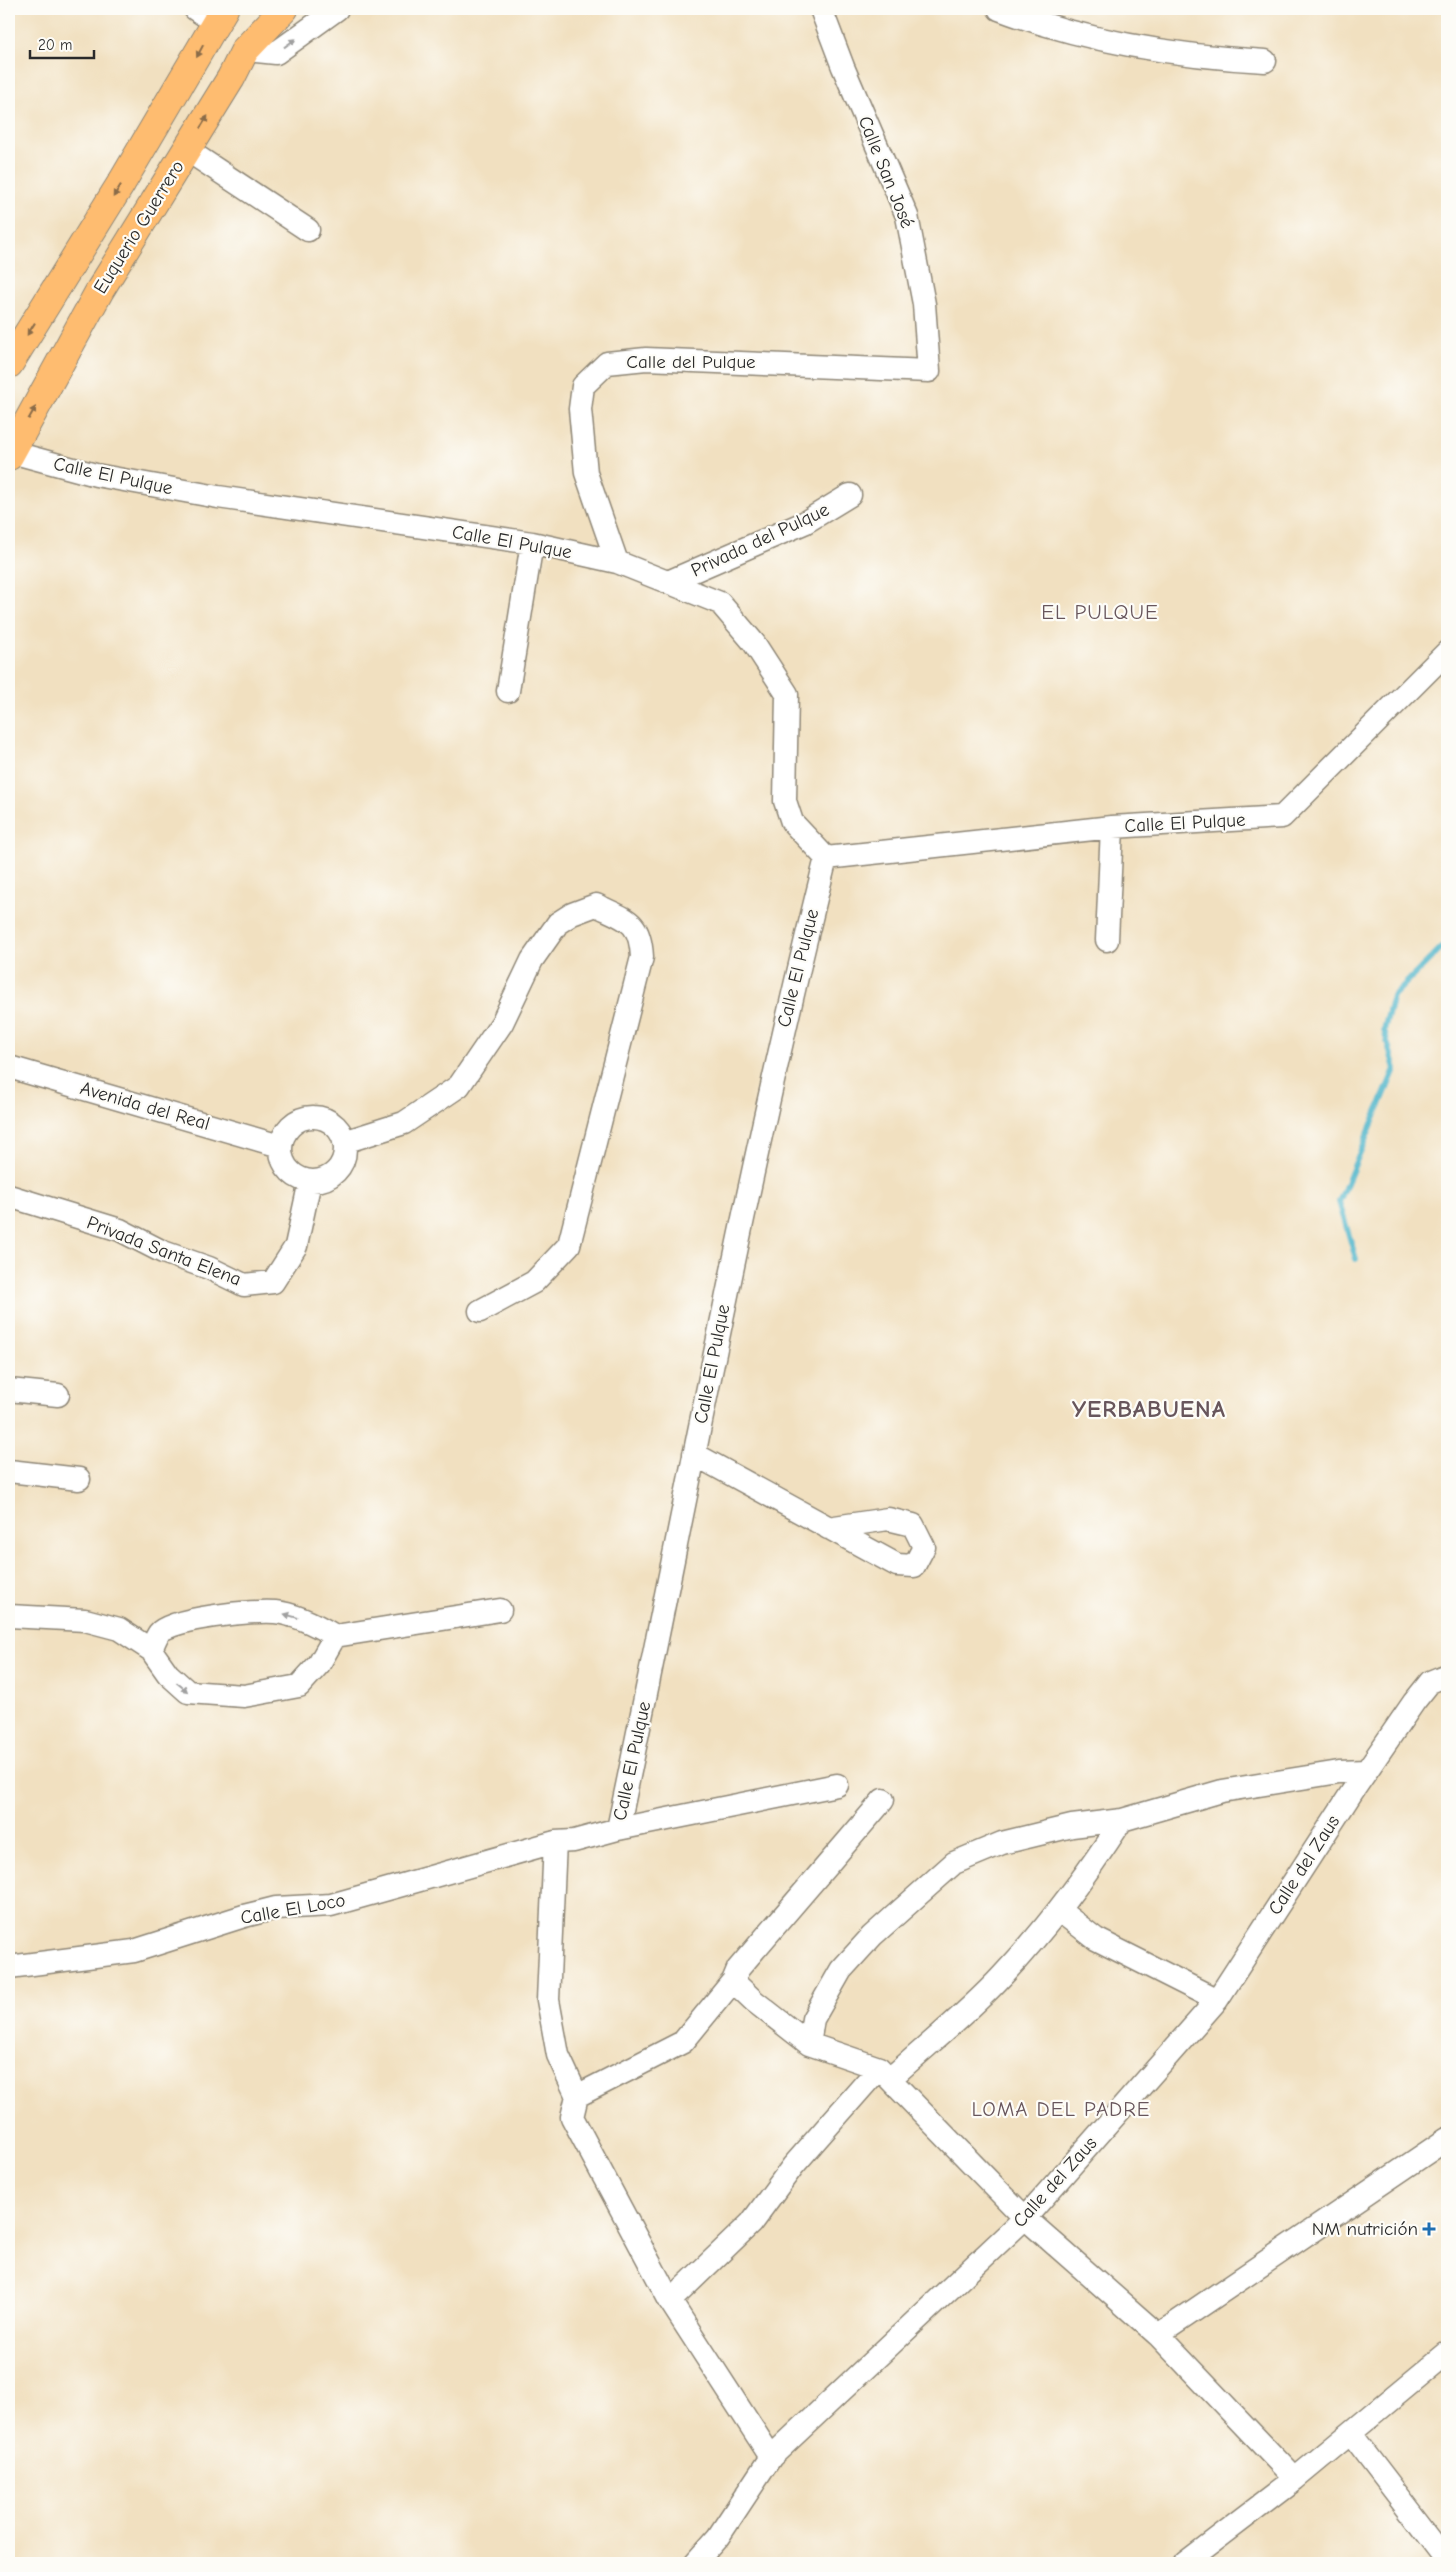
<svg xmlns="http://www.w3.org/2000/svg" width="1456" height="2572" font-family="'Comic Neue',sans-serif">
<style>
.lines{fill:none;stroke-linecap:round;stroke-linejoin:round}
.stream{stroke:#4bb4c9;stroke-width:6}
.minor-casing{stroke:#8e8676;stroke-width:25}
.major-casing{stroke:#8e8676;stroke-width:30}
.minor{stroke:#fff;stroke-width:22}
.major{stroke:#febc70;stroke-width:28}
.oneway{fill:#a0a0a0}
.oneway2{fill:#8a6c4a}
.poi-dot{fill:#1f6fb2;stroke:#fdfcf7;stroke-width:2}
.labels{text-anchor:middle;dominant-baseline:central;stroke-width:4.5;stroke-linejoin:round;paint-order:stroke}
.street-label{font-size:19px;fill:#2b2b2b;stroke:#fdfcf7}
.poi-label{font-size:19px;fill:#2b2b2b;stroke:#fdfcf7;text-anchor:end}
.quarter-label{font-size:21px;letter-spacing:1px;fill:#68565c;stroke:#fdfcf7}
.district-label{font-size:24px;font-weight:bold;letter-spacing:1px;fill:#68565c;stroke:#fdfcf7}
</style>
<rect width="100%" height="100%" fill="#fdfcf7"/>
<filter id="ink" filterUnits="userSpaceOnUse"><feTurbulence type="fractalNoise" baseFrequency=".02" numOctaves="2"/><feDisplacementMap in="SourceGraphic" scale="10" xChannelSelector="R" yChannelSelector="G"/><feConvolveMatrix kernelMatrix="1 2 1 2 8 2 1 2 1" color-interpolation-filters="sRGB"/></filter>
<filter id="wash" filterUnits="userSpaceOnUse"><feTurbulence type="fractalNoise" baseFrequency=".0096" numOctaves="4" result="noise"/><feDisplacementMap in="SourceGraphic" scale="20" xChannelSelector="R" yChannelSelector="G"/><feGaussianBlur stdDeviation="1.12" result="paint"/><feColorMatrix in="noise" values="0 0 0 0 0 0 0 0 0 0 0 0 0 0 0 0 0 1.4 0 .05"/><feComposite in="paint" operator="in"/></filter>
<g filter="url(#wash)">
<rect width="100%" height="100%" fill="#f1e0c0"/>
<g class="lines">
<path class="stream" d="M1356 1259 1339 1202 1395 1069 1384 1030 1393 996 1447 942"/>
</g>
</g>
<g filter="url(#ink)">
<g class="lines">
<defs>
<path id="minor" d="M195 9 215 22
M999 9C1084 41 1174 56 1265 61
M245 50 276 53 337 9
M187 150 308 230
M617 562 586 473 580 409 583 386 607 363 646 359 929 371 924 304 907 216 843 67 821 9
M668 582 804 523 850 495
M508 691 532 543
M826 858 1112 827 1282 817 1447 652
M1107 940 1112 827
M9 1067 280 1146
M281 1149a32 32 0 1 1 64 0a32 32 0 1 1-64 0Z
M344 1142 404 1123 459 1086 502 1023 532 960 558 923 572 914 596 905C627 920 640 920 642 957L569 1245 534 1282 480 1311
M9 1196 120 1230 163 1252 209 1268 244 1285 273 1282 296 1246 310 1181
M9 1390 58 1395
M694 1454 897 1565 914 1566 924 1547 913 1525 888 1519 828 1528
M9 1471 79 1479
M9 1616 85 1620 119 1629 151 1650 168 1674 188 1692 244 1696 299 1686 319 1664 335 1636
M335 1636 500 1610
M151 1650C153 1645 156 1637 159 1633 171 1618 255 1610 275 1612 296 1614 317 1625 335 1636
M618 1829 837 1785
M555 1842 548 2000 558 2055 577 2096 572 2117 670 2301 771 2457
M1060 1911 1096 1939 1217 2000
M9 1967 134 1951 244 1916 276 1908 331 1905 555 1842 574 1841 618 1829C686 1505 745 1179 826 858L792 822 785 801 787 694 754 643 720 603 617 562 532 543 218 497 96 475 11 452
M733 1981 754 2001 809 2044 879 2068 1025 2218 1158 2335 1295 2479
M809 2044 813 2019 841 1970 872 1936 954 1863 1002 1843 1072 1826 1122 1820 1222 1791 1339 1772 1366 1771
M890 2079C927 2045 968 2013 1002 1976 1047 1928 1086 1876 1122 1820
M577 2096 683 2042 733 1981 738 1969 883 1800
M670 2301 751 2223 793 2166 879 2068
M1158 2335 1447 2139
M1351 2434 1443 2554
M695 2563 718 2537 771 2457 1025 2218 1217 2000 1352 1792 1414 1702 1430 1682 1447 1675
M1185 2563 1295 2479 1447 2353"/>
<path id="major" d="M9 364 122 182 224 9
M9 456 100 290 231 78 245 50 284 9"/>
</defs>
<use href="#minor" class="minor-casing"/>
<use href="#major" class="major-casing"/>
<use href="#minor" class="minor"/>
<use href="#major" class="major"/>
</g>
<defs><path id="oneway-solid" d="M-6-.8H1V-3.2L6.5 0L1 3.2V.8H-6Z" transform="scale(1.25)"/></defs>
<g class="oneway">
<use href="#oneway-solid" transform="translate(290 43) rotate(-36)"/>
<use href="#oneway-solid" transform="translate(291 1616) rotate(-164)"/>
<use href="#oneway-solid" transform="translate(182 1687) rotate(40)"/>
</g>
<g class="oneway2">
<use href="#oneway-solid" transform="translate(200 51) rotate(118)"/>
<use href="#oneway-solid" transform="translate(204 122) rotate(-58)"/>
<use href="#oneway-solid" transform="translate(117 191) rotate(122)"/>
<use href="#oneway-solid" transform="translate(31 329) rotate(122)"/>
<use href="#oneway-solid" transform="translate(32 413) rotate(-61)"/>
</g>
</g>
<path class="poi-dot" d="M1426.5 2221.5h5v5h5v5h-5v5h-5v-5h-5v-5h5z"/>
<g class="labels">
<g class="street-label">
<text transform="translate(886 172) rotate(68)">Calle San José</text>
<text transform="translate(139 227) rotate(-58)">Euquerio Guerrero</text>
<text x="691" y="362">Calle del Pulque</text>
<text transform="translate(113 476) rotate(12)">Calle El Pulque</text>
<text transform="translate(760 540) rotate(-25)">Privada del Pulque</text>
<text transform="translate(512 542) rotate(10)">Calle El Pulque</text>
<text transform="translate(1185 823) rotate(-3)">Calle El Pulque</text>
<text transform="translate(798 968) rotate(-76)">Calle El Pulque</text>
<text transform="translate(145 1106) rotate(16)">Avenida del Real</text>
<text transform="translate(164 1251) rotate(21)">Privada Santa Elena</text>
<text transform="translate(712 1364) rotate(-79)">Calle El Pulque</text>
<text transform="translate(632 1761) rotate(-78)">Calle El Pulque</text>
<text transform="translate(1304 1865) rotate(-57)">Calle del Zaus</text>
<text transform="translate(293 1909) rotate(-10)">Calle El Loco</text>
<text transform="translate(1055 2182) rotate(-48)">Calle del Zaus</text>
</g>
<g class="poi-label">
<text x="1418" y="2229">NM nutrición</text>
</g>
<g class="quarter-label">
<text x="1100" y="612">EL PULQUE</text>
<text x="1061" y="2109">LOMA DEL PADRE</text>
</g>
<g class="district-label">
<text x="1149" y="1409">YERBABUENA</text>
</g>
</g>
<rect width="1456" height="2572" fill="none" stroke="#fdfcf7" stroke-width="30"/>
<path d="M30 50v8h64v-8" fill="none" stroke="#2b2b2b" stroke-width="2.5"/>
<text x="38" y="50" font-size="15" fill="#2b2b2b" stroke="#fdfcf7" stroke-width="4" paint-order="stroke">20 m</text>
</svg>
